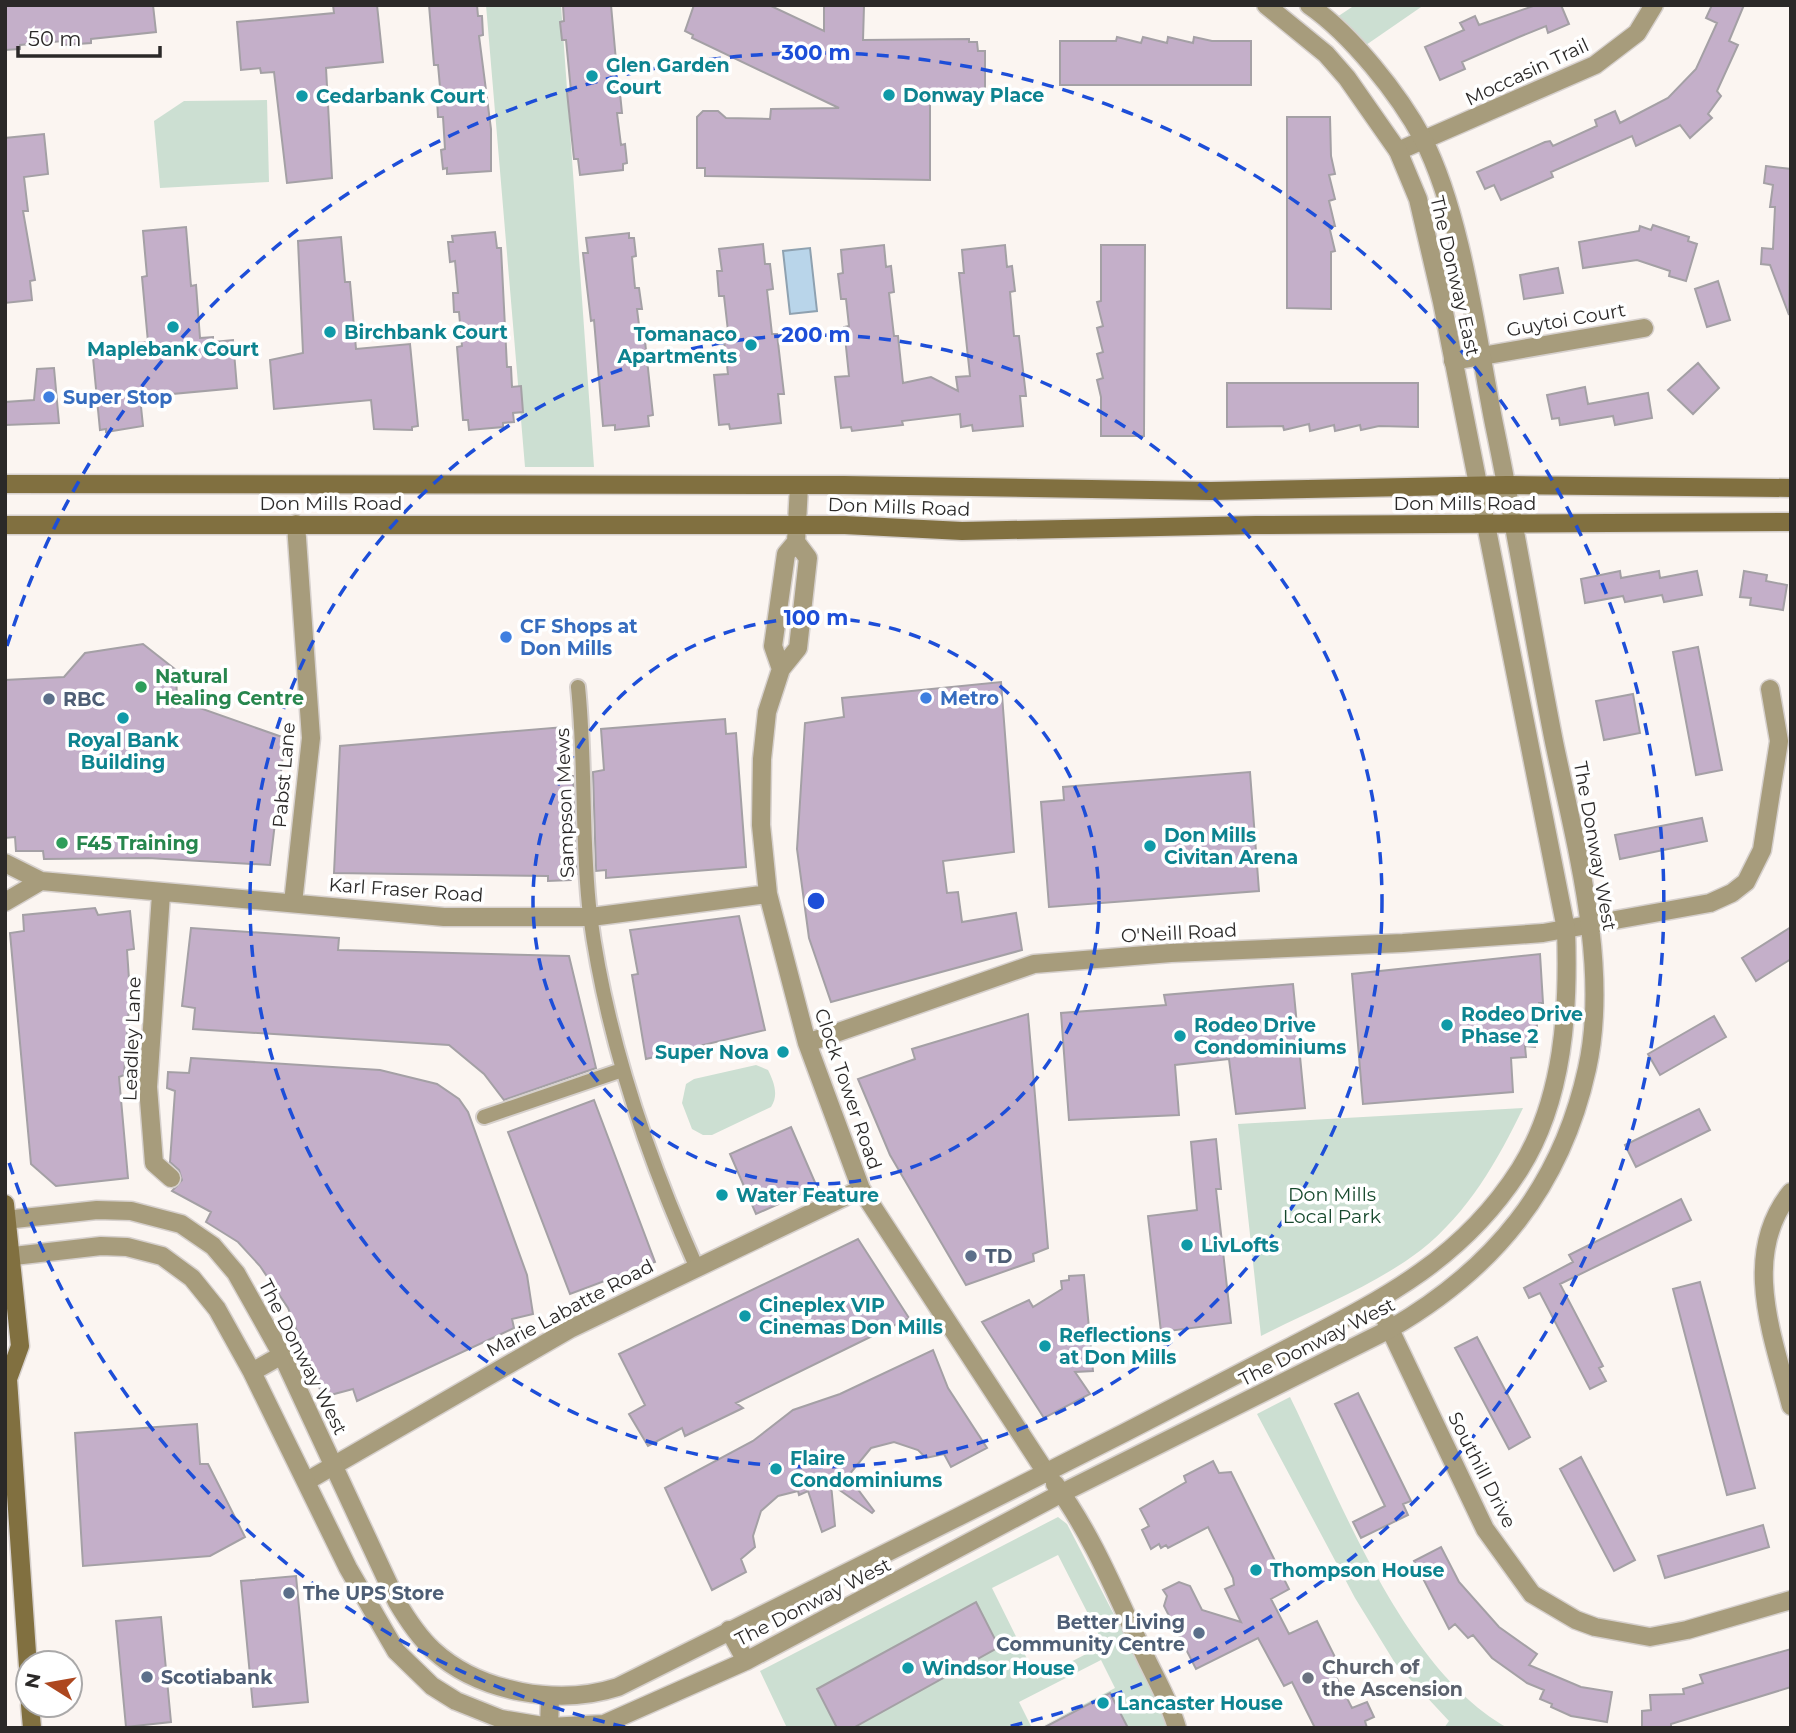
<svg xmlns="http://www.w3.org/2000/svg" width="1796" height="1733" font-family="Montserrat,sans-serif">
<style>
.green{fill:#ccdfd2;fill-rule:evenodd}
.water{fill:#b9d5ea;stroke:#8ea1b0;stroke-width:2}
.building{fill:#c4afc9;stroke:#a4a0a5;stroke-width:2}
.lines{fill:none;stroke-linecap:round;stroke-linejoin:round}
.pedestrian-casing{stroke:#d6d0cd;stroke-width:18}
.minor-casing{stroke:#d6d0cd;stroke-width:21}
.tertiary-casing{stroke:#d6d0cd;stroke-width:21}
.secondary-casing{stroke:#d6d0cd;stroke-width:21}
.pedestrian{stroke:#a79c7c;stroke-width:14}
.minor{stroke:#a79c7c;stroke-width:18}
.tertiary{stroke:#a79c7c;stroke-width:18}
.secondary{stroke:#817040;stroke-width:18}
.ring{fill:none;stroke:#1d4ed8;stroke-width:3.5;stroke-dasharray:12 9}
.culture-dot{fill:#0f9aa8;stroke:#fff;stroke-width:2.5}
.shop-dot{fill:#3f7fe0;stroke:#fff;stroke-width:2.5}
.leisure-dot{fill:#2e9e5b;stroke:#fff;stroke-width:2.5}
.service-dot{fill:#5c6f8a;stroke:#fff;stroke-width:2.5}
.worship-dot{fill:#6b7280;stroke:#fff;stroke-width:2.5}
.labels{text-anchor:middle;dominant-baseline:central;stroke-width:7;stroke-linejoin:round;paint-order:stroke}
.culture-label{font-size:19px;font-weight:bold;fill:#0d838f;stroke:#fff;text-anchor:start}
.street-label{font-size:19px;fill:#2b2928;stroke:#fff}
.shop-label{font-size:19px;font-weight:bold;fill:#366cbe;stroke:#fff;text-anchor:start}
.leisure-label{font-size:19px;font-weight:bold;fill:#27864d;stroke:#fff;text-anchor:start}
.service-label{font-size:19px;font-weight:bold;fill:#4e5e75;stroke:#fff;text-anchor:start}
.park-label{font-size:19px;fill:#17492d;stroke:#fff}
.worship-label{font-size:19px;font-weight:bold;fill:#5b616d;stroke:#fff;text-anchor:start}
.centre{fill:#1d4ed8;stroke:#fff;stroke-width:3.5}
.ring-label{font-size:21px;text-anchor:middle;font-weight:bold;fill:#1d4ed8;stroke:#fff;stroke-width:7;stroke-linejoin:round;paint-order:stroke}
</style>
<rect width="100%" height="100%" fill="#fbf5f1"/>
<path class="green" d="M486 5H561L594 467H525Z
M1355 5H1424L1366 45 1337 17Z
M267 100 269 182 160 188 154 121 184 101Z
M756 1065 768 1070C774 1082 779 1095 771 1107L712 1135H703L692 1129 682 1103 686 1084 694 1079Z
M1523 1108C1498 1160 1468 1213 1421 1250 1374 1286 1314 1309 1261 1336L1238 1124Z
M1290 1397C1341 1501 1404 1671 1508 1728H1444L1449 1721 1395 1663 1355 1598 1257 1414Z
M1058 1517 1067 1524 1164 1711 1169 1728H1128L1110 1693 1039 1728 1115 1688 1101 1660 1019 1702 1032 1728H853L976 1603 817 1689 837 1728H787L760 1671ZM1058 1555 1104 1645 1037 1679 992 1588Z"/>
<path class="water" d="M810 248 817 311 790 314 783 251Z"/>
<path class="building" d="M5 5H153L156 32 91 39V43L64 45 63 41 20 45V49L5 50Z
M333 5H377L383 62 326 68 332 178 287 183 274 72 261 73 260 68 241 70 237 22 334 13Z
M429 5H477L478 16H482L483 35 479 36 491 129V171L447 174V168L443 169 441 150 445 149 443 117H438L437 99 441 98 438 65H434Z
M563 5H611L616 61 612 62 615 94 620 93 622 113H617L621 145 625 144 627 163 623 164V170L580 175 578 159H574L567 92 571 91 566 40H562L560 22 564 21Z
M694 5H769L824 31V6H864L863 40 969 39V42H977L978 51H985V90L978 91V99L969 102H930V180L705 176V168H697V117L703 111H718L726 118 770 119 771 109 839 108 692 38 693 35 685 31Z
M1536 5H1561L1569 24 1548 33 1546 26 1519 37 1462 62 1465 69 1440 80 1425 47 1464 30 1460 23 1475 16 1479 25Z
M1712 5H1744L1729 41 1738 45 1717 91 1721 96 1708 114 1712 118 1690 138 1680 125 1636 146 1632 136 1551 172 1553 177 1501 200 1494 185 1485 189 1477 172 1545 142 1550 141 1553 146 1597 126 1595 120 1615 111 1620 123 1668 98 1696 69 1717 23 1706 18Z
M1117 37 1141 43 1143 37 1167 43 1168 37 1193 43 1194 37 1212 41H1251V85H1060V41H1116Z
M1287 117H1330L1331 156 1335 174 1329 175 1335 199 1329 201 1335 226H1329L1335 251 1331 252V309L1287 308Z
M44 134 48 174 24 177 28 211H23L35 280 30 281 32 300 5 303V138Z
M1766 166 1791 169 1789 315 1770 265 1761 264 1762 248 1773 249 1775 207H1770L1773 185 1764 183Z
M1653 225 1689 237 1688 241 1697 244 1686 281 1669 276 1670 271 1637 260 1583 268 1579 242 1639 231 1640 226 1651 230Z
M186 227 191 286 196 285 200 338 213 337V342L233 340 237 388 140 397 143 426 106 432V429L100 430 92 347 148 342 142 277 147 276 143 231Z
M495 232 497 248H501L507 367H511L512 387 521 386 523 412 513 413 514 422 503 423V427L469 430 468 420H463L457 347 462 346 459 312H454L453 293H458L455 261 450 262 448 242H453L452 236Z
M629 233V238H634L636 256 632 257 635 288H639L642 309H637L641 341H645L653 415 648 416 649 426 615 430V425L603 426 594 320 591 321 583 253H588L586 238Z
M341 237 345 282H350L356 349 410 344 418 426 412 427V430L374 429 371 400 274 409 270 360 303 353 298 241Z
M763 244 765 264H770L773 289 767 290 772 334H777L784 394H778L781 423 730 429 729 424 719 425 714 375 728 374 723 332 728 331 724 296H719L717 271H722L719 249Z
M884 245 886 267 891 266 894 292 889 293 894 336H898L903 383 931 377 958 391 956 377 970 376 959 273H964L962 250 1005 245 1007 267 1012 266 1015 291 1010 292 1014 336H1019L1026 396H1020L1023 426 973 431 972 425 961 427 960 414 902 421 903 425 852 431 851 427 841 428 835 377 849 376 844 327 849 326 846 299H841L838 274 843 273 841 250Z
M1101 245H1145L1144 436H1101V397L1097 380 1103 378 1097 354 1103 352 1097 328 1103 326 1097 302 1101 301Z
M1558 268 1563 293 1524 299 1520 275Z
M1718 281 1730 320 1707 327 1695 289Z
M1698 363 1719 388 1693 414 1668 390Z
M54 368 59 423 5 425V402L34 400 37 369Z
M1227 383H1418V427L1379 426 1361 430 1360 425 1335 431 1334 425 1310 431 1309 424 1284 430 1283 426 1227 427Z
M1585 387 1588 404 1648 393 1652 418 1615 425 1613 416 1560 425 1559 418 1552 419 1547 395Z
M1620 571 1621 578 1659 571 1660 578 1697 571 1702 595 1664 602 1662 595 1625 602 1623 596 1585 603 1581 579Z
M1744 571 1767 575 1766 581 1787 585 1783 610 1750 605 1751 598 1740 597Z
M143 644 176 670 177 700 285 738 270 865 148 858 44 859 43 851H16L15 837 5 838V680L64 677 85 653Z
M1698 647 1722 770 1696 775 1673 652Z
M1001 682 1014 852 943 861 947 893 958 892 962 922 1016 913 1022 950 831 1002 809 938 797 849 805 723 844 717 842 698Z
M1633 694 1640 733 1604 740 1596 701Z
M725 719 726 734 736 733 746 867 606 878V870L596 871 593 772 604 770 601 729Z
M564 727 570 776H573L577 874 571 875V880L548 881V876L334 873 340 746Z
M1250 772 1259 891 1049 907 1041 802 1064 800 1063 787Z
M1702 818 1707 841 1620 859 1615 835Z
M95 908 98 915 130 911 134 949 127 950 130 994 124 1075 119 1077 128 1178 56 1186 31 1164 10 933 24 931 23 915Z
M739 916 765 1030 646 1059 632 975 638 974 630 930Z
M1791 927V959L1756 981 1742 958Z
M191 928 339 938 338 950 569 956 596 1068 504 1100 484 1074 449 1045 193 1029 195 1008 182 1006Z
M1540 954 1543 1003H1539L1535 1047 1525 1046 1526 1057 1511 1058 1513 1092 1363 1104 1352 974Z
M1293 984 1305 1108 1236 1114 1229 1059 1175 1065 1179 1115 1069 1120 1061 1013 1166 1005 1164 995Z
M1028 1014 1048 1248 1033 1254 1034 1261 966 1285 890 1155 858 1079 915 1059 912 1049Z
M1714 1016 1726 1037 1660 1075 1648 1054Z
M191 1058 380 1070 437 1084 459 1099 468 1112 527 1275 533 1314 512 1319 514 1328 357 1401 353 1389 323 1397 288 1308 260 1266 238 1242 206 1222 211 1212 172 1191 182 1180 179 1170 170 1162 175 1091 167 1088 168 1072 189 1073Z
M594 1100 655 1262 570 1294 508 1132Z
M1699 1109 1710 1130 1636 1167 1625 1145Z
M791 1127 817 1187 756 1214 730 1154Z
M1216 1139 1221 1189H1216L1231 1323 1161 1332 1148 1216 1197 1210 1191 1142Z
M1681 1199 1691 1220 1560 1284 1603 1366 1599 1368 1606 1381 1590 1389 1540 1293 1529 1298 1524 1288 1573 1262 1569 1255Z
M858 1239 909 1318 736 1403 743 1408 685 1436 682 1428 648 1446 629 1414 645 1405 619 1354Z
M1084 1275 1093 1371 1075 1372 1090 1394 1044 1418 982 1322 1029 1300 1033 1307 1062 1289 1061 1281 1069 1280V1276Z
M1700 1282 1755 1488 1727 1495 1673 1289Z
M1477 1337 1530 1437 1509 1449 1455 1348Z
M933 1350 948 1388 987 1448 951 1467 944 1454 926 1458 918 1450 894 1442 871 1448 848 1476 874 1511 872 1513 831 1484 835 1526 822 1532 808 1491 799 1495 798 1491 778 1496 761 1511 753 1536 755 1547 741 1559 746 1572 712 1590 665 1488 753 1441 793 1410 840 1394Z
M1358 1393 1411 1501 1403 1504 1408 1515 1361 1538 1353 1522 1385 1506 1335 1404Z
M197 1424 200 1464H208L245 1537 210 1556 83 1566 75 1433Z
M1581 1457 1635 1560 1614 1571 1560 1469Z
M1213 1461 1219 1473 1231 1472 1289 1589 1271 1599 1289 1634 1317 1621 1336 1659 1329 1663 1352 1708 1367 1702 1374 1717 1365 1721 1367 1728H1315L1292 1682 1284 1686 1258 1638 1196 1669 1164 1606 1167 1596 1163 1590 1179 1582 1190 1586 1202 1610 1241 1622 1225 1589 1234 1585 1233 1578 1208 1527 1168 1548 1166 1545 1161 1548 1159 1544 1151 1549 1142 1530 1149 1526 1140 1509 1186 1482 1184 1476Z
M1763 1525 1769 1547 1665 1578 1658 1556Z
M1441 1547 1459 1582 1499 1627 1537 1654 1529 1665 1581 1687 1612 1692 1607 1722 1571 1716 1551 1707 1552 1704 1540 1699 1544 1690 1527 1683 1492 1658 1473 1635 1468 1638 1455 1624 1449 1629 1414 1561Z
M296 1576 308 1702 253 1707 241 1581Z
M976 1602 999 1647 853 1728H837L817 1689Z
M161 1617 171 1722 126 1727 116 1621Z
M1791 1649V1687L1671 1724V1728H1642V1711L1651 1710 1650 1695 1684 1694 1683 1689 1703 1683 1700 1675Z
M1110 1693 1128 1728H1043Z"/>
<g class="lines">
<defs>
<path id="pedestrian" d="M578 687C586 763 581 840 590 915 606 1037 646 1154 696 1266
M484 1117 622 1070"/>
<path id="minor" d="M1398 151 1595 65 1637 33 1654 5
M1453 361 1644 328
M796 542 808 558 798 648 781 669 767 712 762 759 761 825 768 894 807 1043 861 1189 1047 1474
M781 669 773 646 786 554 796 542 799 486
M5 863 41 881 444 917H591L768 894
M161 894 148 1087 154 1163 171 1178
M5 902 41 881
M293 903 311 738 296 524
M807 1043 1034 964 1171 953 1403 943 1543 933 1710 903 1732 893 1746 882 1762 850 1779 741 1770 689
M1791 1192C1740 1255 1773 1337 1791 1406
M1377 1302 1485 1529 1532 1594 1576 1620 1595 1627 1650 1637 1687 1630 1791 1600
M307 1481 570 1329 861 1189
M549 1728 550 1698"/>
<path id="tertiary" d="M5 1220 97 1210 131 1211 181 1224 213 1246 236 1273 282 1355 397 1602C407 1619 418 1636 433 1650 480 1693 559 1706 618 1687 787 1602 956 1519 1124 1433 1180 1404 1236 1375 1292 1346 1383 1299 1463 1259 1520 1169 1564 1099 1569 1009 1566 929L1442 302 1418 199 1398 151 1347 78 1326 54 1266 5
M5 1257 101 1246 127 1247 162 1256 192 1278 217 1309 252 1372 348 1568 396 1651 432 1686 456 1701 501 1719 549 1727 604 1724 746 1661 1062 1493 1390 1329C1494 1269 1561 1187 1587 1069 1610 966 1575 843 1554 742 1533 636 1516 529 1494 424 1477 338 1462 215 1423 139 1399 94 1351 34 1309 5
M252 1372 282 1355
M1055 1484C1094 1537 1118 1599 1146 1658 1157 1681 1170 1703 1177 1728
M729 1630 746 1661"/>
<path id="secondary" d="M5 484 844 485 1211 491 1507 485 1791 488
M5 525H845L962 531 1256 525 1791 522
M5 1204 20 1346 8 1379 28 1667
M30 1705 32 1728"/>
</defs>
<use href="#pedestrian" class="pedestrian-casing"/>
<use href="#minor" class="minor-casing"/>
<use href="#tertiary" class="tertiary-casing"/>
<use href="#secondary" class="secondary-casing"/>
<use href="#pedestrian" class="pedestrian"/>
<use href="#minor" class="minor"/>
<use href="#tertiary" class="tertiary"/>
<use href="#secondary" class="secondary"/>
</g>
<g class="ring">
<circle cx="816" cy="901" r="283"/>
<circle cx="816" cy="901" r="566"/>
<path d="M625 1727A848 848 0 0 1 7 1156M7 646A848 848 0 1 1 1007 1727"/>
</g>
<g class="culture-dot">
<circle cx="592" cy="76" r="7"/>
<circle cx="889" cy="95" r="7"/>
<circle cx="302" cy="96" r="7"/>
<circle cx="173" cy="327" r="7"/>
<circle cx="330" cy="332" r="7"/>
<circle cx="751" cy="345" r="7"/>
<circle cx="123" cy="718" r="7"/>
<circle cx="1150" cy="846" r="7"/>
<circle cx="1447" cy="1025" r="7"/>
<circle cx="1180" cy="1036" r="7"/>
<circle cx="783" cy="1052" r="7"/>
<circle cx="722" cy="1195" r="7"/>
<circle cx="1187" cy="1245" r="7"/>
<circle cx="745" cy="1316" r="7"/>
<circle cx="1045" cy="1346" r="7"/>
<circle cx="776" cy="1469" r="7"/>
<circle cx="1256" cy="1570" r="7"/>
<circle cx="908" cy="1668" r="7"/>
<circle cx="1103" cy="1703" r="7"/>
</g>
<g class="shop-dot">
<circle cx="49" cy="397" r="7"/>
<circle cx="506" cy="637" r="7"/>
<circle cx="926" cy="698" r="7"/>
</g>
<g class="leisure-dot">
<circle cx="141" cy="687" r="7"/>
<circle cx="62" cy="843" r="7"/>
</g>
<g class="service-dot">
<circle cx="49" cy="699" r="7"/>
<circle cx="971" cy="1256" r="7"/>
<circle cx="289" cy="1593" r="7"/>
<circle cx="1199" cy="1633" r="7"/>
<circle cx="147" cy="1677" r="7"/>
</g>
<circle class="worship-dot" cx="1308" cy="1678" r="7"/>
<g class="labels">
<g class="culture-label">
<text x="606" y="65">Glen Garden<tspan x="606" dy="22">Court</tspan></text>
<text x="903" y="95">Donway Place</text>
<text x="316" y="96">Cedarbank Court</text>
<text x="344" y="332">Birchbank Court</text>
<text x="737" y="334" text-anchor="end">Tomanaco<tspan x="737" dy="22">Apartments</tspan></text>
<text x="173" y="349" text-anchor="middle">Maplebank Court</text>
<text x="123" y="740" text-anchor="middle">Royal Bank<tspan x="123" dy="22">Building</tspan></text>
<text x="1164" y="835">Don Mills<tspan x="1164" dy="22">Civitan Arena</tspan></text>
<text x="1461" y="1014">Rodeo Drive<tspan x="1461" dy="22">Phase 2</tspan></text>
<text x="1194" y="1025">Rodeo Drive<tspan x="1194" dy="22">Condominiums</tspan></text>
<text x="769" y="1052" text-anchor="end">Super Nova</text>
<text x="736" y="1195">Water Feature</text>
<text x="1201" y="1245">LivLofts</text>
<text x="759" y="1305">Cineplex VIP<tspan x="759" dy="22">Cinemas Don Mills</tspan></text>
<text x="1059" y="1335">Reflections<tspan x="1059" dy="22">at Don Mills</tspan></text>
<text x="790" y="1458">Flaire<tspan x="790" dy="22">Condominiums</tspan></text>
<text x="1270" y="1570">Thompson House</text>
<text x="922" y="1668">Windsor House</text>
<text x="1117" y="1703">Lancaster House</text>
</g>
<g class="street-label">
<text transform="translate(1527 72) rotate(-25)">Moccasin Trail</text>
<text transform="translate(1455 276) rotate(77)">The Donway East</text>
<text transform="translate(1566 320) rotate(-10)">Guytoi Court</text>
<text x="331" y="503">Don Mills Road</text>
<text x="1465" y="503">Don Mills Road</text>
<text transform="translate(899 507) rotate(2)">Don Mills Road</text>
<text transform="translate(284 775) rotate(-85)">Pabst Lane</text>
<text transform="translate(565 803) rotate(-92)">Sampson Mews</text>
<text transform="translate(1595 846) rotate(80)">The Donway West</text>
<text transform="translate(406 890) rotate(4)">Karl Fraser Road</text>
<text transform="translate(1179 933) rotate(-3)">O'Neill Road</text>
<text transform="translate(132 1039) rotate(-88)">Leadley Lane</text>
<text transform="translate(848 1089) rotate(71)">Clock Tower Road</text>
<text transform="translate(570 1308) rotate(-28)">Marie Labatte Road</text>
<text transform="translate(1317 1342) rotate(-27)">The Donway West</text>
<text transform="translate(303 1357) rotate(63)">The Donway West</text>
<text transform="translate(1482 1470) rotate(63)">Southill Drive</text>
<text transform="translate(813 1602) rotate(-27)">The Donway West</text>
</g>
<g class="shop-label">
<text x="63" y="397">Super Stop</text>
<text x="520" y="626">CF Shops at<tspan x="520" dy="22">Don Mills</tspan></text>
<text x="940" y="698">Metro</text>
</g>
<g class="leisure-label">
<text x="155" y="676">Natural<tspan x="155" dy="22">Healing Centre</tspan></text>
<text x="76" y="843">F45 Training</text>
</g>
<g class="service-label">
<text x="63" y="699">RBC</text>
<text x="985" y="1256">TD</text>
<text x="303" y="1593">The UPS Store</text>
<text x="1185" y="1622" text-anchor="end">Better Living<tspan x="1185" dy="22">Community Centre</tspan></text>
<text x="161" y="1677">Scotiabank</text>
</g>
<g class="park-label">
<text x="1332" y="1194">Don Mills<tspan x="1332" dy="22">Local Park</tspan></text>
</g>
<g class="worship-label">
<text x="1322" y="1667">Church of<tspan x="1322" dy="22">the Ascension</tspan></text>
</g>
</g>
<circle cx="816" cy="901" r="10" class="centre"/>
<g class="ring-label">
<text x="816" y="60">300 m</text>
<text x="816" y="342">200 m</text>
<text x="816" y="625">100 m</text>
</g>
<rect width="1796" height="1733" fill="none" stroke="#2b2928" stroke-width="14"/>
<g transform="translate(49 1684) rotate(281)"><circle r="33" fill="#ffffff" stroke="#aaa9a9" stroke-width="2"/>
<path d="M0-5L12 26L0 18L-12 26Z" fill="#ad471f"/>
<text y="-10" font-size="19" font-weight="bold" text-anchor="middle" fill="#2b2928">N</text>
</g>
<path d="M18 46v10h142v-10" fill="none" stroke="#2b2928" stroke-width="3.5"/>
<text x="28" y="46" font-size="21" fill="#2b2928" stroke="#ffffff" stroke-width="5" paint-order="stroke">50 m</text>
</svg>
